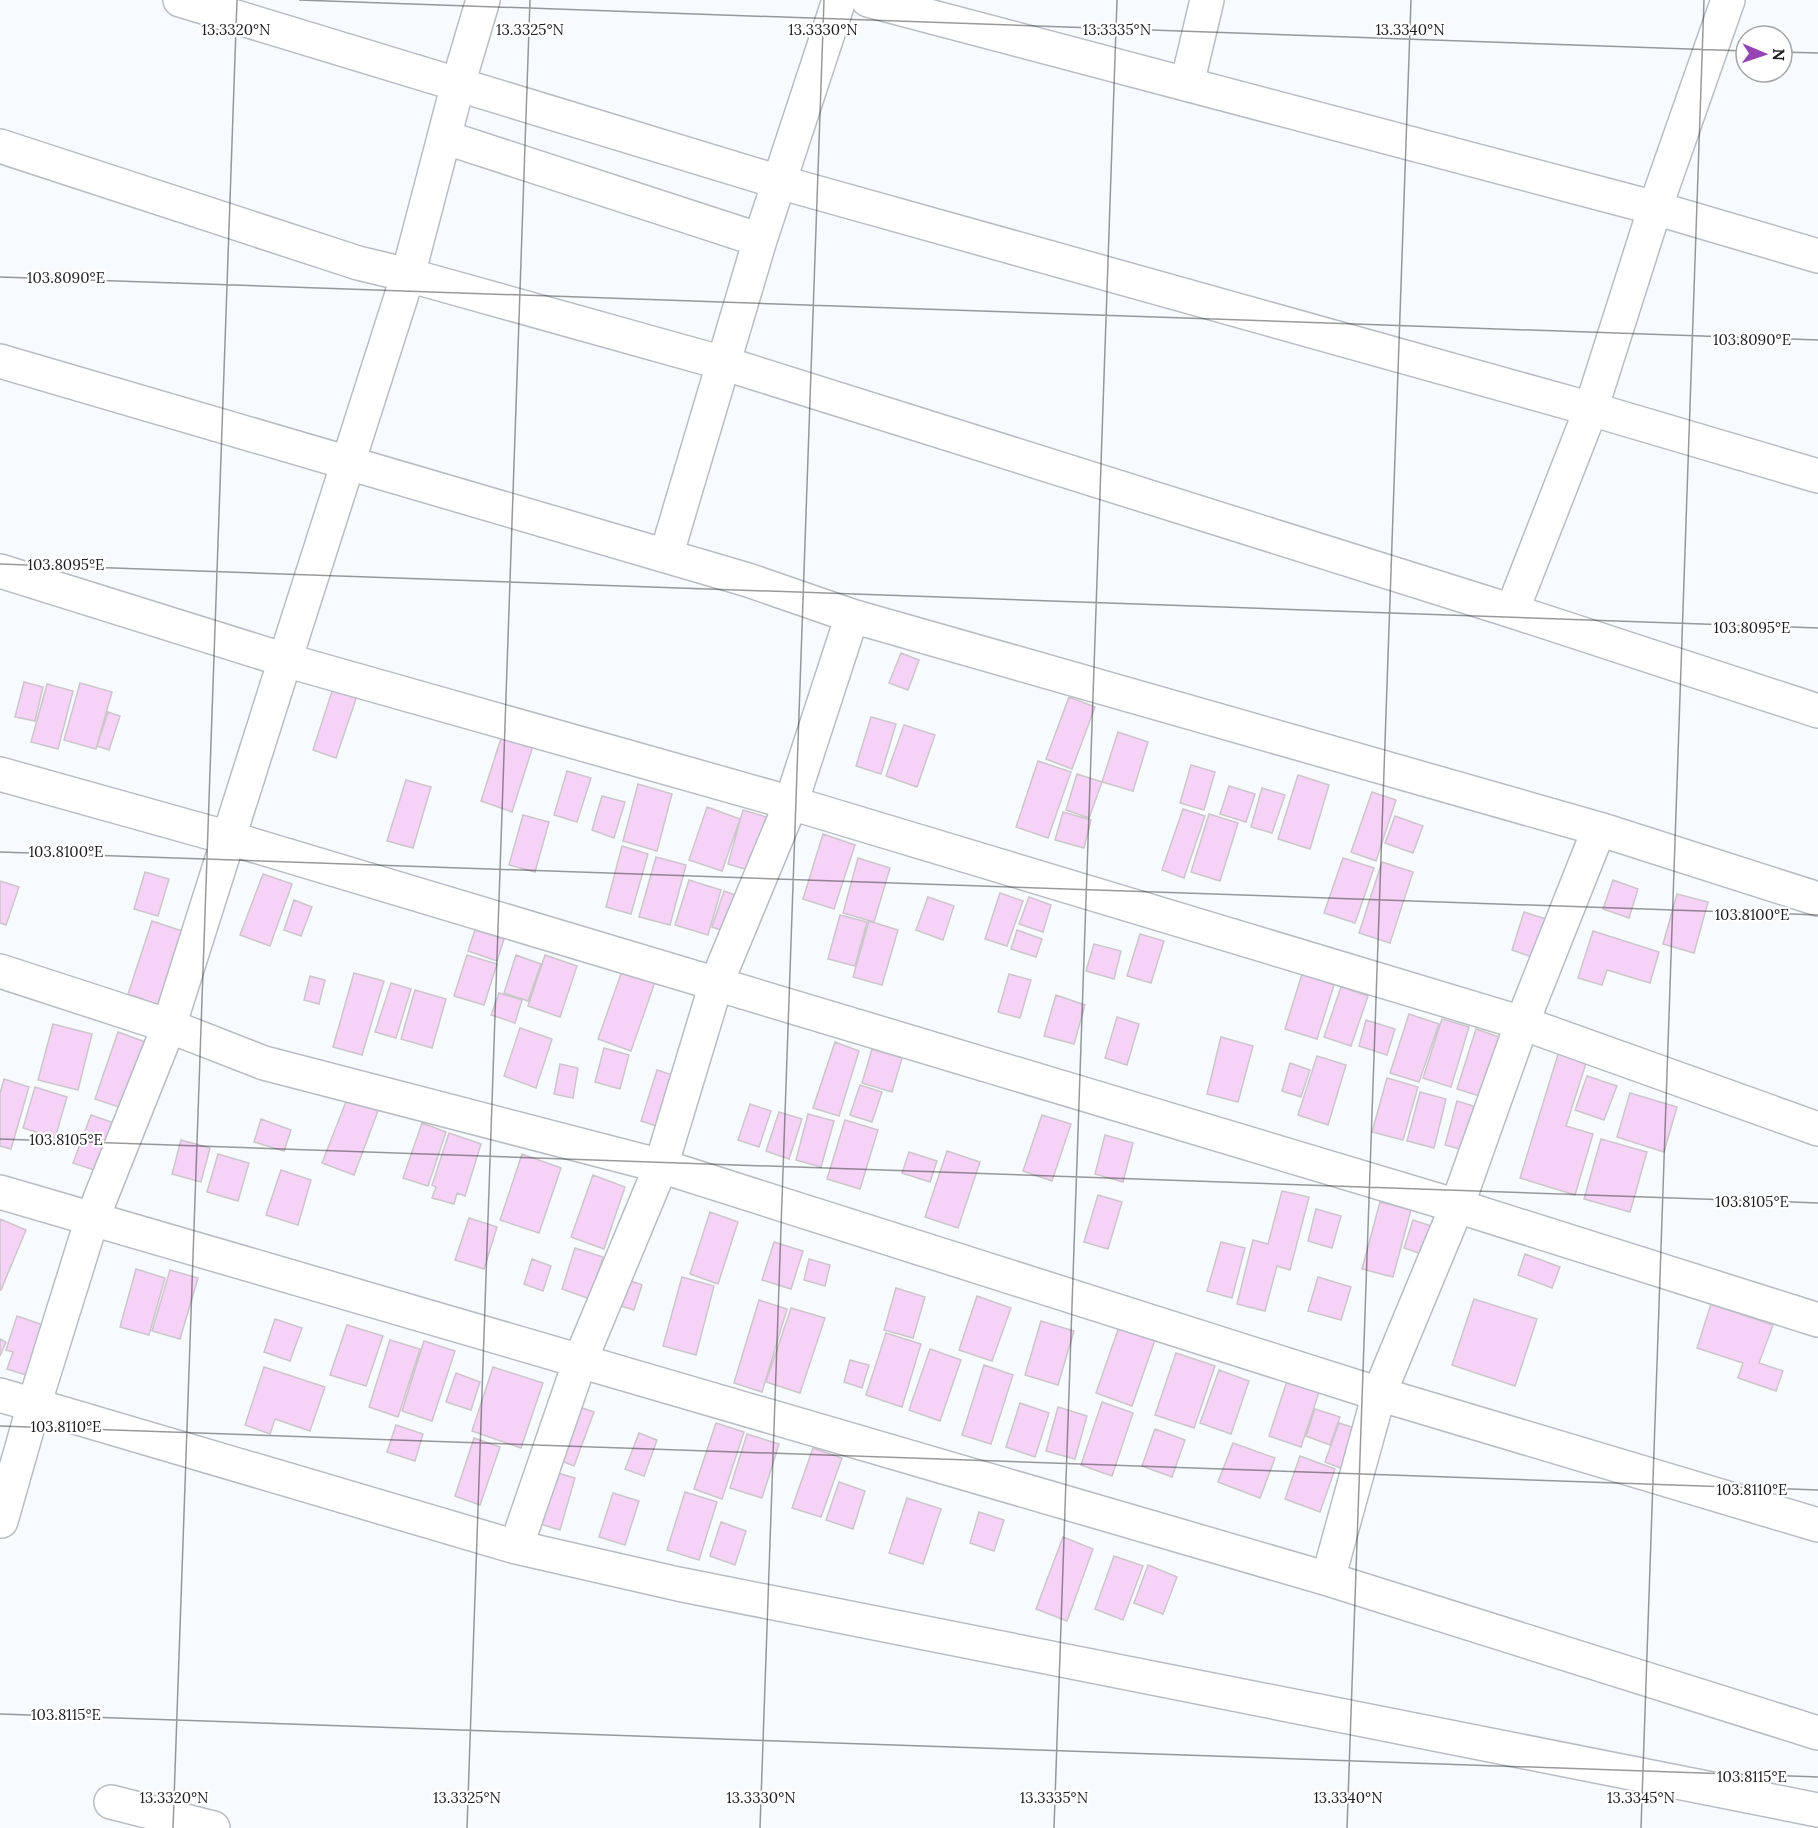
<svg xmlns="http://www.w3.org/2000/svg" width="1818" height="1828" font-family="Lora,serif">
<style>
.building{fill:#f6d2f7;stroke:#ccc6cc;stroke-width:1.5}
.lines{fill:none;stroke-linecap:round;stroke-linejoin:round}
.minor-casing{stroke:#b8bdc4;stroke-width:36}
.minor{stroke:#fff;stroke-width:33}
.ticks{fill:none;stroke:#1c1d20;stroke-width:1.5;stroke-opacity:0.45}
.ticks-label{font-size:15px;text-anchor:middle;fill:#1c1d20;stroke:#fff;stroke-width:4.5;stroke-linejoin:round;paint-order:stroke}
</style>
<rect width="100%" height="100%" fill="#f8fbfe"/>
<path class="building" d="M901 653 919 660 908 690 889 683Z
M24 682 43 687 35 721 15 717Z
M335 682 359 690 336 758 313 750Z
M80 683 112 692 96 749 64 740Z
M47 684 73 691 58 749 31 742Z
M1069 697 1095 707 1072 769 1046 759Z
M108 712 120 716 109 750 97 746Z
M871 717 896 724 881 774 856 766Z
M904 725 935 735 917 787 886 776Z
M1118 732 1148 742 1133 791 1102 782Z
M502 735 533 746 512 812 481 801Z
M1038 761 1071 772 1048 838 1016 827Z
M1191 765 1215 772 1204 810 1180 803Z
M567 771 591 778 577 822 554 815Z
M1077 774 1102 782 1089 818 1066 810Z
M1298 775 1329 785 1310 849 1278 839Z
M406 780 431 787 413 848 387 841Z
M638 784 672 794 657 851 623 841Z
M1229 786 1255 794 1246 822 1220 814Z
M1262 788 1285 795 1272 833 1251 827Z
M1372 792 1396 800 1376 861 1351 852Z
M602 796 625 802 614 838 592 830Z
M707 807 740 819 722 871 689 860Z
M1183 809 1205 816 1184 878 1162 870Z
M743 810 773 819 758 873 728 864Z
M1063 812 1091 820 1084 848 1055 840Z
M1209 814 1238 823 1220 881 1191 872Z
M523 815 549 822 535 872 509 865Z
M1395 816 1423 826 1413 853 1385 843Z
M823 834 855 845 834 909 803 899Z
M622 846 648 854 631 914 606 907Z
M656 857 686 865 670 925 639 917Z
M858 858 890 868 874 922 843 913Z
M1343 858 1374 868 1355 923 1324 913Z
M1382 862 1413 872 1390 943 1359 933Z
M145 872 169 879 158 916 134 909Z
M263 874 292 884 270 946 240 935Z
M689 880 721 890 708 935 675 925Z
M1613 880 1638 889 1629 918 1603 909Z
M0 881 19 887 6 925 0 923Z
M724 891 747 899 735 935 712 927Z
M1000 893 1023 901 1007 946 985 939Z
M1677 894 1708 902 1694 953 1663 944Z
M928 897 954 906 943 940 916 930Z
M1029 897 1051 905 1043 932 1019 924Z
M294 900 312 907 301 936 284 930Z
M1524 912 1546 919 1535 958 1512 950Z
M840 915 867 922 855 966 828 959Z
M152 921 191 934 167 1008 128 994Z
M869 921 898 930 882 985 853 977Z
M475 930 504 939 497 961 468 951Z
M1017 930 1042 939 1036 957 1011 949Z
M1593 931 1659 952 1650 983 1607 970 1602 985 1578 978Z
M1140 934 1164 941 1151 983 1127 976Z
M1094 944 1121 951 1114 979 1086 971Z
M467 955 497 964 484 1005 454 996Z
M516 955 541 964 528 1001 504 993Z
M545 955 577 966 560 1017 528 1006Z
M622 971 655 982 631 1051 598 1039Z
M354 973 384 981 362 1055 333 1047Z
M1009 974 1031 980 1020 1018 998 1012Z
M1302 974 1334 985 1317 1039 1285 1029Z
M310 976 325 980 319 1004 304 1000Z
M391 983 411 989 396 1038 375 1032Z
M1341 987 1368 996 1351 1046 1324 1037Z
M415 990 446 999 432 1048 401 1039Z
M499 993 522 1000 515 1023 491 1015Z
M1056 995 1085 1005 1074 1044 1044 1036Z
M1409 1014 1439 1024 1419 1082 1390 1073Z
M1117 1017 1139 1024 1127 1065 1105 1058Z
M1442 1019 1469 1027 1451 1087 1423 1078Z
M1366 1020 1395 1029 1387 1055 1359 1046Z
M53 1024 92 1034 78 1090 38 1080Z
M520 1028 552 1039 536 1088 504 1076Z
M1476 1029 1505 1039 1486 1098 1457 1089Z
M118 1032 148 1043 125 1109 95 1099Z
M1221 1037 1253 1046 1238 1102 1207 1094Z
M835 1042 859 1051 839 1116 813 1108Z
M604 1048 629 1055 620 1089 595 1082Z
M1560 1048 1588 1057 1566 1126 1593 1134 1575 1195 1520 1178Z
M872 1049 902 1058 892 1092 862 1083Z
M1317 1056 1346 1065 1328 1125 1298 1115Z
M1290 1063 1310 1070 1301 1097 1282 1091Z
M560 1064 578 1068 573 1098 554 1094Z
M657 1070 685 1079 668 1130 641 1121Z
M1587 1076 1617 1086 1604 1120 1575 1110Z
M1387 1078 1418 1087 1403 1140 1372 1132Z
M4 1079 29 1087 11 1149 0 1146V1093Z
M860 1085 882 1092 872 1122 850 1115Z
M35 1087 67 1097 55 1138 23 1128Z
M1420 1092 1446 1099 1434 1148 1407 1141Z
M1630 1093 1677 1107 1664 1152 1617 1137Z
M347 1099 378 1111 354 1175 322 1163Z
M1457 1101 1483 1109 1471 1152 1445 1145Z
M750 1104 771 1111 759 1147 738 1140Z
M779 1112 802 1119 789 1159 766 1151Z
M808 1114 834 1121 821 1167 796 1160Z
M91 1115 117 1124 100 1172 73 1163Z
M1042 1115 1071 1124 1052 1181 1023 1171Z
M261 1119 291 1130 284 1151 254 1142Z
M845 1120 878 1130 860 1189 827 1179Z
M422 1123 446 1132 428 1186 403 1178Z
M449 1133 481 1144 465 1196 457 1193 454 1204 432 1198 436 1187 432 1185Z
M1105 1135 1133 1143 1123 1182 1095 1174Z
M1601 1139 1647 1152 1630 1212 1584 1199Z
M181 1140 210 1148 201 1182 172 1174Z
M947 1151 980 1162 958 1228 925 1217Z
M909 1152 937 1161 930 1182 902 1173Z
M218 1154 249 1163 238 1201 207 1192Z
M522 1154 561 1168 539 1233 500 1220Z
M281 1170 311 1180 298 1225 266 1215Z
M593 1175 625 1187 604 1249 571 1237Z
M1282 1191 1309 1197 1290 1270 1277 1266 1265 1311 1237 1304 1253 1240 1268 1244Z
M1098 1195 1122 1202 1108 1249 1084 1242Z
M1380 1202 1411 1210 1393 1277 1362 1269Z
M1316 1209 1341 1216 1332 1248 1308 1241Z
M710 1212 738 1222 718 1284 690 1274Z
M469 1218 497 1227 484 1269 455 1260Z
M0 1219 26 1230 1 1290H0Z
M1413 1220 1440 1229 1431 1257 1404 1248Z
M774 1242 803 1251 791 1289 762 1280Z
M1221 1242 1245 1248 1232 1298 1207 1291Z
M575 1248 603 1257 590 1299 562 1289Z
M1525 1254 1560 1267 1552 1288 1518 1275Z
M532 1259 551 1266 543 1291 524 1284Z
M809 1259 830 1265 825 1286 804 1280Z
M136 1269 165 1278 149 1335 120 1327Z
M170 1270 198 1278 180 1339 152 1331Z
M617 1276 642 1285 634 1310 608 1302Z
M682 1277 714 1286 696 1355 663 1346Z
M1318 1277 1351 1287 1341 1320 1308 1311Z
M896 1288 925 1297 913 1338 884 1330Z
M977 1296 1011 1308 992 1361 959 1350Z
M1474 1299 1537 1319 1515 1386 1452 1365Z
M759 1300 787 1309 762 1392 734 1383Z
M1711 1304 1773 1325 1759 1363 1783 1371 1776 1391 1738 1378 1743 1363 1697 1348Z
M791 1308 825 1318 800 1393 766 1382Z
M17 1316 52 1328 35 1378 7 1369 13 1352 6 1350Z
M275 1319 302 1328 290 1361 264 1352Z
M1041 1321 1074 1331 1058 1385 1025 1375Z
M1120 1324 1156 1337 1132 1406 1096 1393Z
M347 1325 383 1336 366 1386 330 1375Z
M886 1333 921 1344 902 1407 866 1395Z
M0 1339 6 1342 0 1356Z
M390 1340 420 1349 398 1417 369 1407Z
M424 1341 455 1351 432 1421 402 1411Z
M930 1349 961 1360 940 1421 909 1410Z
M1176 1353 1215 1366 1194 1428 1155 1415Z
M850 1360 869 1365 862 1388 844 1382Z
M984 1365 1013 1375 991 1444 962 1435Z
M264 1367 325 1387 310 1431 275 1419 270 1434 245 1425Z
M493 1367 543 1383 521 1448 472 1431Z
M1219 1370 1249 1381 1231 1434 1200 1423Z
M456 1373 480 1382 471 1410 446 1402Z
M1288 1378 1320 1389 1301 1447 1269 1436Z
M1102 1402 1133 1413 1112 1476 1081 1465Z
M568 1403 594 1412 574 1466 549 1456Z
M1020 1403 1049 1413 1035 1457 1006 1447Z
M1058 1407 1087 1416 1075 1459 1046 1451Z
M1315 1409 1340 1417 1330 1445 1306 1436Z
M716 1423 744 1432 722 1499 694 1489Z
M1339 1423 1367 1432 1353 1473 1325 1462Z
M396 1425 423 1434 415 1461 387 1452Z
M1155 1429 1185 1440 1172 1477 1142 1466Z
M639 1433 657 1440 644 1476 625 1469Z
M747 1434 779 1444 762 1498 730 1488Z
M474 1438 500 1447 480 1505 455 1496Z
M1233 1443 1275 1458 1260 1498 1218 1482Z
M813 1448 842 1458 821 1517 792 1508Z
M1300 1456 1335 1469 1320 1512 1285 1499Z
M544 1469 575 1478 560 1530 530 1521Z
M839 1482 865 1491 853 1529 826 1520Z
M685 1492 717 1502 699 1560 667 1550Z
M613 1493 639 1501 625 1545 599 1537Z
M907 1498 941 1509 923 1564 889 1553Z
M979 1512 1004 1520 994 1551 970 1543Z
M721 1522 746 1531 735 1565 710 1556Z
M1063 1537 1093 1549 1067 1621 1036 1609Z
M1114 1556 1143 1566 1123 1620 1095 1609Z
M1148 1565 1177 1577 1163 1614 1134 1603Z"/>
<g class="lines">
<defs>
<path id="minor" d="M180 0 779 182 1591 409 1818 476
M868 0 1655 208 1818 256
M1187 84 1207 0
M444 137 760 240
M0 146 358 263 408 275 723 363 1512 611 1818 711
M0 361 748 580 852 616 1599 829 1818 899
M666 556 760 240 839 0
M0 571 285 660 408 275 458 84 483 0
M1512 611 1591 409 1655 208 1728 0
M0 774 229 838 1457 1206 1818 1320
M0 971 169 1026 264 1063 661 1166 1379 1394 1818 1525
M0 1192 1328 1579 1818 1733
M0 1395 516 1547 678 1584 1818 1810
M1 1521 34 1405 92 1219 169 1026 285 660 791 803 1522 1023 1818 1129
M516 1547 580 1361 661 1166 716 984 791 803 852 616
M1328 1579 1379 1394 1457 1206 1522 1023 1599 829
M111 1802 213 1828"/>
</defs>
<use href="#minor" class="minor-casing"/>
<use href="#minor" class="minor"/>
</g>
<path class="ticks" d="M299 0 1746 51M1782 52 1818 53M0 277 1818 340M0 564 1818 628M0 852 1818 915M0 1139 1818 1203M0 1426 1818 1490M0 1714 1818 1777M173 1828 237 0M467 1828 530 0M760 1828 824 0M1054 1828 1117 0M1347 1828 1411 0M1641 1828 1704 0"/>
<g class="ticks-label">
<text x="236" y="35">13.3320°N</text>
<text x="530" y="35">13.3325°N</text>
<text x="823" y="35">13.3330°N</text>
<text x="1117" y="35">13.3335°N</text>
<text x="1410" y="35">13.3340°N</text>
<text x="66" y="283">103.8090°E</text>
<text x="1752" y="345">103.8090°E</text>
<text x="66" y="570">103.8095°E</text>
<text x="1752" y="633">103.8095°E</text>
<text x="66" y="857">103.8100°E</text>
<text x="1752" y="920">103.8100°E</text>
<text x="66" y="1145">103.8105°E</text>
<text x="1752" y="1207">103.8105°E</text>
<text x="66" y="1432">103.8110°E</text>
<text x="1752" y="1495">103.8110°E</text>
<text x="66" y="1720">103.8115°E</text>
<text x="1752" y="1782">103.8115°E</text>
<text x="174" y="1803">13.3320°N</text>
<text x="467" y="1803">13.3325°N</text>
<text x="761" y="1803">13.3330°N</text>
<text x="1054" y="1803">13.3335°N</text>
<text x="1348" y="1803">13.3340°N</text>
<text x="1641" y="1803">13.3345°N</text>
</g>
<g transform="translate(1764 54) rotate(92)"><circle r="28" fill="#ffffff" stroke="#a4a5a6" stroke-width="1.5"/>
<path d="M0-4.5L10 22L0 15L-10 22Z" fill="#9544b3"/>
<text y="-9" font-size="16" font-weight="bold" text-anchor="middle" fill="#1c1d20">N</text>
</g>
</svg>
